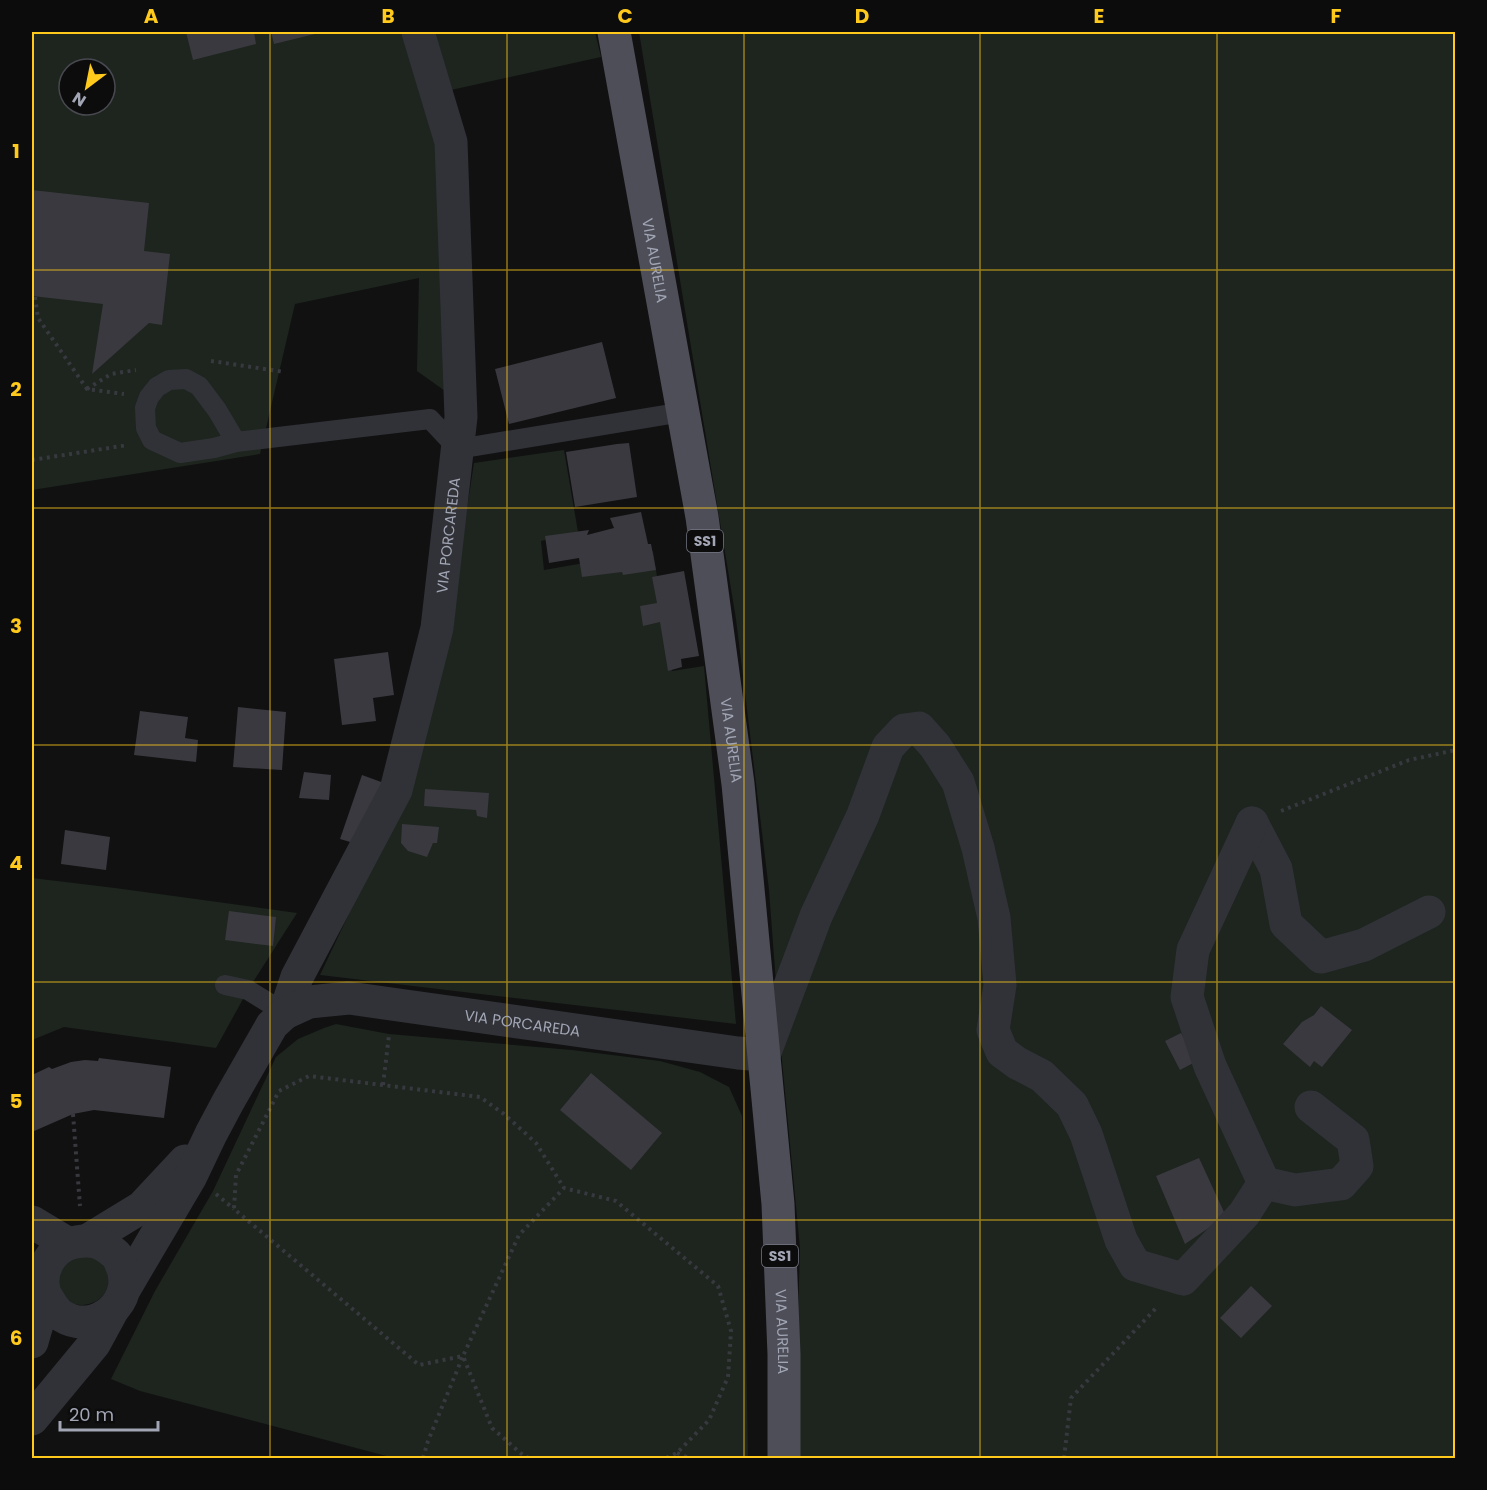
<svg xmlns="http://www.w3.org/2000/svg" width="1487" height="1490" font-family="Poppins,sans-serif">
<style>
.green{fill:#1d251e;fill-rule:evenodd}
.building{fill:#3a393f}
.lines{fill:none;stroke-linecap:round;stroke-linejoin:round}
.path{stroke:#37393f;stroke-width:4;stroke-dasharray:3 4.5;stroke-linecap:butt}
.service{stroke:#313237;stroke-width:20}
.minor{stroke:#313237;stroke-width:33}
.primary{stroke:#4d4e57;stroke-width:33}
.grid{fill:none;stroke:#ffca1c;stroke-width:1.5;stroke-opacity:0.55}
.labels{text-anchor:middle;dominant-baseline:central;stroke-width:5;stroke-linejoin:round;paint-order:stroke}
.shield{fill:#0c0c0d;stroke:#747782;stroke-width:1.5}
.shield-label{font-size:14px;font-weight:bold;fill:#a1a5b4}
.street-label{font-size:15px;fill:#a1a5b4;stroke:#0c0c0d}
.neatline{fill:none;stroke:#ffca1c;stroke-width:2}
.grid-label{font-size:20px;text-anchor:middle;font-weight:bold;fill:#ffca1c}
</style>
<rect width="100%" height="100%" fill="#111112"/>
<path class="green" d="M32 32H402L445 145 452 396 417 371 419 278 295 304 260 454 32 490ZM69 69H105V105H69Z
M432 32H595L601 57 451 90Z
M639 32H1455V1458H800L797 1351 800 1248 781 1050 769 890 736 619Z
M564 450 578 532 541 541 544 570 653 551 672 671 704 666 736 1024 320 975 391 825 455 585 474 463Z
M32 878 115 888 297 913 248 990 216 1048 64 1027 32 1040Z
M336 1024 389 1034 572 1050 660 1061 700 1072 729 1087 742 1116 748 1458H394L140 1391 111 1379 155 1291 213 1191 276 1057 298 1039 324 1028Z
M86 1254C91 1257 98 1259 103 1263 120 1278 104 1306 81 1305 77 1305 72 1304 68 1301 66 1299 65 1296 63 1293 53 1277 59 1273 68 1259Z"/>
<path class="building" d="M186 32H254L256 44 193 60Z
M271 32H323L274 44Z
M32 190 149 203 144 251 170 254 162 325 149 323 92 374 103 304 32 296Z
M602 342 616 398 509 424 495 369Z
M629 443 637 497 575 507 566 452 617 444Z
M641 512 648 544H651L656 570 623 575 622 572 582 577 579 558 549 563 545 536 589 530 587 535 614 528 610 518Z
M684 571 699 656 681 659 682 667 668 671 660 622 643 626 640 606 657 603 652 577Z
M388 652 394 695 373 698 376 721 342 725 334 659Z
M238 707 286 712 282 770 233 767Z
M140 711 188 717 185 738 198 740 196 762 134 755Z
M304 772 331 775 329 800 299 798Z
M362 775 384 783 357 844 340 839Z
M425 789 489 793 487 818 477 816 476 810 424 806Z
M402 824 439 827 437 843H433L427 857 408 851 401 843Z
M65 830 110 837 106 870 61 864Z
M229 911 276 917 273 946 225 940Z
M1321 1006 1352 1030 1322 1067 1314 1061 1310 1067 1283 1044 1302 1022 1314 1015Z
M1181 1033 1197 1061 1180 1070 1165 1041Z
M99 1058 171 1067 164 1118 94 1110 73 1114 32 1132V1075L49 1067 52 1069 71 1062 85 1060 98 1061Z
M591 1073 662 1133 631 1170 560 1110Z
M1199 1158 1224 1212 1216 1223 1185 1244 1156 1176Z
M1251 1286 1272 1306 1241 1338 1220 1318Z"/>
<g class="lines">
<path class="path" d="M35 297 38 318 87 389 124 394
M211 361 285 372
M87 389 111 374 136 370
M32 460 128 445
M1281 811 1409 760 1456 750
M383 1085 389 1035
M73 1114 80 1206
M216 1194 234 1209
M677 1453 689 1458
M423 1458 428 1441 463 1356 419 1365 234 1209 236 1175 279 1091 309 1076 480 1097 504 1114 536 1143 564 1188
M529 1458 524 1456 492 1428 463 1356 519 1235 564 1188 616 1201 718 1286 731 1331 728 1377 709 1420 677 1453 666 1458
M1064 1458 1071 1398 1158 1306"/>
<path class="service" d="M236 442 217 410 199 386 186 379 169 380 157 387 149 397 145 408 146 428 152 440 180 453 214 448 236 442 430 419 458 449 683 412
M225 985 248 990 285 1013"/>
<g class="minor">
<path d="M1252 823 1276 869 1286 924 1321 957 1364 945 1429 912"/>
<path id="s1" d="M285 1013 297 977 396 790 437 628 461 417 451 142 418 32"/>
<path d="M1264 1183 1295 1190 1341 1184 1357 1166 1353 1140 1311 1107"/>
<path d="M32 1222 67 1243"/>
<path d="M88 1240 142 1207 185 1161"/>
<path id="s2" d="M125 1288 191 1176 211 1134 228 1102 272 1025 285 1013 309 1002 349 998 738 1053 764 1055 816 916 863 815 888 747 904 730 919 728 935 746 958 782 978 848 994 918 1000 985 993 1030 1002 1052 1017 1063 1042 1076 1072 1105 1086 1134 1121 1240 1135 1265 1183 1279 1244 1214 1264 1183 1210 1066 1187 997 1193 950 1252 823"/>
<path d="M32 1342C36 1327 41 1313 44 1298 45 1293 44 1289 43 1284 42 1263 56 1245 76 1242 93 1239 101 1242 114 1253 118 1256 119 1259 121 1264 138 1300 96 1337 62 1316 54 1311 50 1302 45 1294"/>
<path d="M32 1419 94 1344 112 1311"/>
</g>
<path class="primary" id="s3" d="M614 32 702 517 738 784 778 1204 784 1354V1458"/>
</g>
<path class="grid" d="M270 32V1458M507 32V1458M744 32V1458M980 32V1458M1217 32V1458M32 270H1456M32 508H1456M32 745H1456M32 982H1456M32 1220H1456"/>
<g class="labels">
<g class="shield">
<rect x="687" y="530" width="36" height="22" rx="4.5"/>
<rect x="762" y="1245" width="36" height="22" rx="4.5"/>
</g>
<g class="shield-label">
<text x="705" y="541">SS1</text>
<text x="780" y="1256">SS1</text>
</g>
<g class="street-label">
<text stroke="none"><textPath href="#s3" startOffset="232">VIA AURELIA</textPath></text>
<text stroke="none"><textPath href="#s1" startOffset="510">VIA PORCAREDA</textPath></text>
<text stroke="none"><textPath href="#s3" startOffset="718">VIA AURELIA</textPath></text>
<text stroke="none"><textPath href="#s2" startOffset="561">VIA PORCAREDA</textPath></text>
<text stroke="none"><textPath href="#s3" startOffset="1312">VIA AURELIA</textPath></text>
</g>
</g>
<rect width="1487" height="1490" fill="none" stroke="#0c0c0d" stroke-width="66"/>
<g transform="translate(87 87) rotate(212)"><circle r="28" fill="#0c0c0d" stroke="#484950" stroke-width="1.5"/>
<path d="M0-4.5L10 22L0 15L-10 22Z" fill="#ffca1c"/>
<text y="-9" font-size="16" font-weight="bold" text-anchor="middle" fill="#a1a5b4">N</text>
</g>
<path d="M60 1421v9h98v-9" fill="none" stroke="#a1a5b4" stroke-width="3"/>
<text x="69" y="1421" font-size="18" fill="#a1a5b4" stroke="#0c0c0d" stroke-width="4.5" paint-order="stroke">20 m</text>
<rect x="33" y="33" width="1421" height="1424" class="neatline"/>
<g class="grid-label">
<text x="151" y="23">A</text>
<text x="388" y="23">B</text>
<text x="625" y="23">C</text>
<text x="862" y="23">D</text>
<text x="1099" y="23">E</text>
<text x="1336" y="23">F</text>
<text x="16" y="158">1</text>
<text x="16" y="396">2</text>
<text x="16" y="633">3</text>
<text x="16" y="870">4</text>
<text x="16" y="1108">5</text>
<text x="16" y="1345">6</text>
</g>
</svg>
